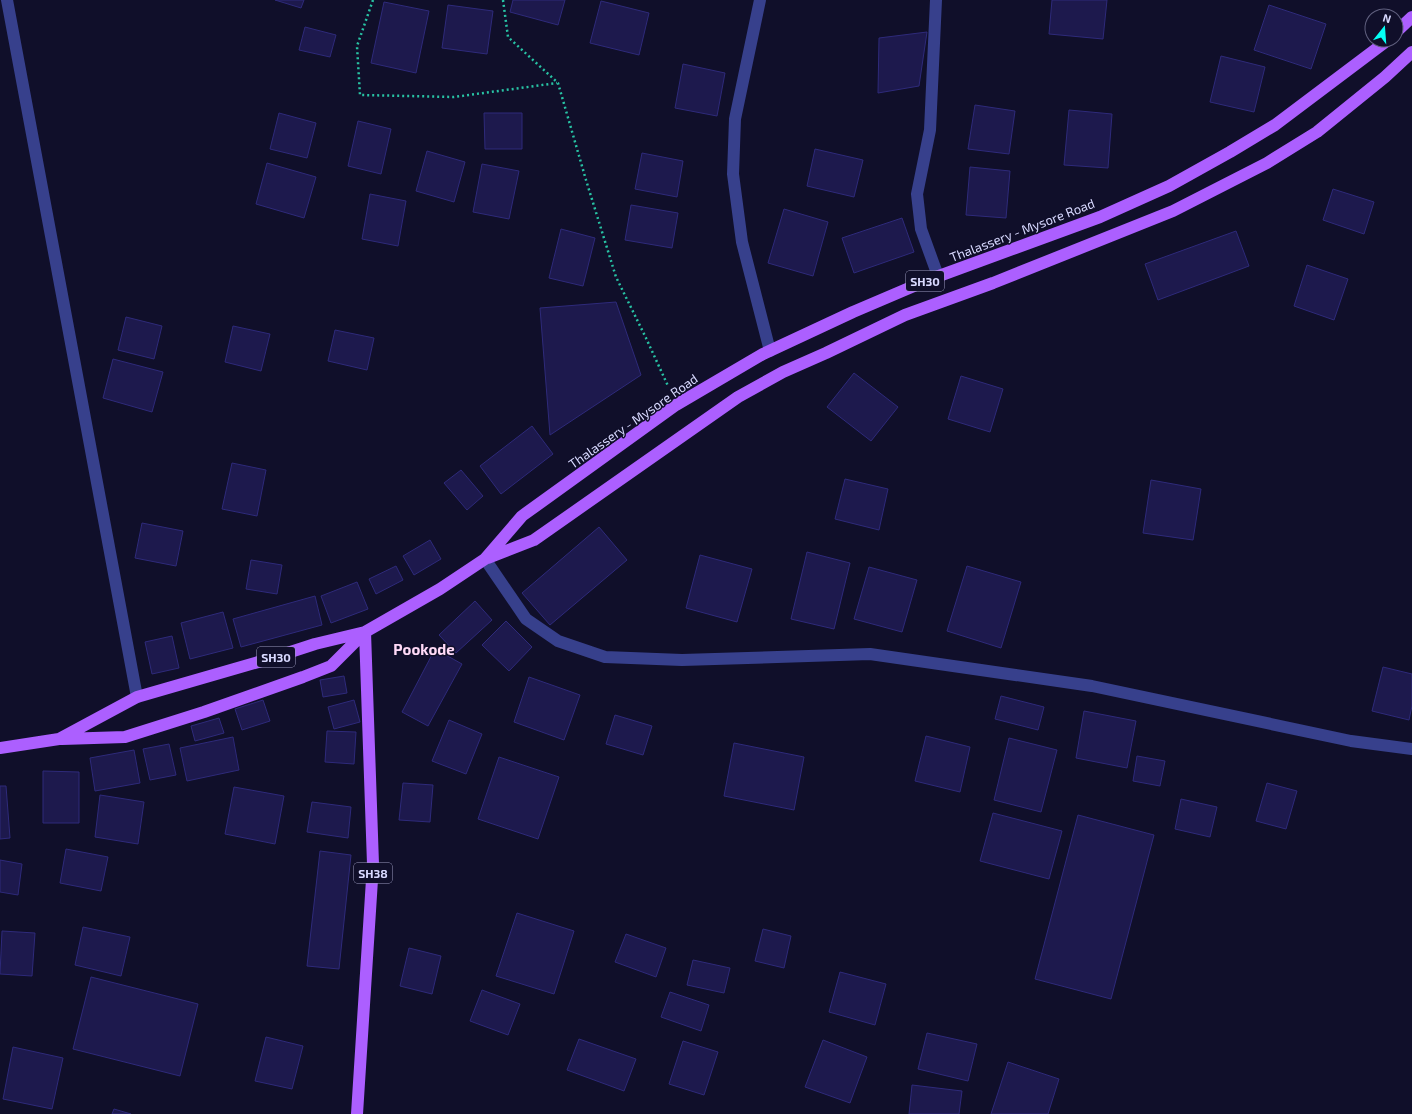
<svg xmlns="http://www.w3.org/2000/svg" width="1412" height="1114" font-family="'Exo 2',sans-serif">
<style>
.building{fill:#1d194d;stroke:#2e2a7a}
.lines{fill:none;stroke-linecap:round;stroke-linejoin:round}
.path{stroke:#28c3a4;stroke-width:2.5;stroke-dasharray:2 3;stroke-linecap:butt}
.minor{stroke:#37408c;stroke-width:12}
.major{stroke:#ac5fff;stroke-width:12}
.labels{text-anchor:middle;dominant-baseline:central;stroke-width:3;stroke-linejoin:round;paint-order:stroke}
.shield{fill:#100f2a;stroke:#9c9cbf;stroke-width:1}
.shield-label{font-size:12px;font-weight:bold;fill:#d8d9ff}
.street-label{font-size:13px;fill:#d8d9ff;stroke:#100f2a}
.quarter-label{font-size:15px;font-weight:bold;fill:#ffdaf7;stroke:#100f2a}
</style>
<rect width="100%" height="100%" fill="#100f2a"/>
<path class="building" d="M275 0H304L301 8Z
M513 0H565L558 25 510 12Z
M1052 0H1107L1103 39 1049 34Z
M601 1 649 13 639 55 590 43Z
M384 2 429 11 416 73 371 63Z
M448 5 493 11 487 54 442 48Z
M1269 5 1326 24 1311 69 1254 50Z
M305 27 336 35 330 57 299 50Z
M927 32 919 86 878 93 879 38Z
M1221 56 1265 67 1254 112 1210 102Z
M683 64 725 73 717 116 675 108Z
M975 105 1015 111 1009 154 968 149Z
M1069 110 1112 114 1108 168 1064 165Z
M279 113 316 123 307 158 270 149Z
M484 113H522V149H485Z
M358 121 391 129 381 174 348 166Z
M815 149 863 160 854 197 807 186Z
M427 151 465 162 454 202 416 191Z
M642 153 683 161 677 197 635 189Z
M267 163 316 177 304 218 256 204Z
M482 164 519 171 509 219 473 212Z
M970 167 1010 171 1006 218 966 215Z
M1333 189 1374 202 1364 234 1323 220Z
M370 194 406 201 398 246 362 239Z
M631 205 678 213 672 248 625 240Z
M784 209 828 222 813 276 768 263Z
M902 218 914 252 854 273 842 238Z
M561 229 595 238 583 286 549 278Z
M1236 231 1249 266 1158 300 1145 264Z
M1307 265 1348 279 1334 320 1294 306Z
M616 302 641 375 550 435 540 308Z
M126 317 162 326 154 359 118 350Z
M233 326 270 334 261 371 225 362Z
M335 330 374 338 367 370 328 361Z
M113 359 163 372 152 412 103 398Z
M854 373 898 407 871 441 827 407Z
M961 376 1003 389 990 432 948 419Z
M532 426 553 454 501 494 480 466Z
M232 463 266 470 257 516 222 509Z
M461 470 483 496 467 510 444 483Z
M845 479 888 489 879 530 835 519Z
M1151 480 1201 489 1193 540 1143 533Z
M142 523 183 531 176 566 135 558Z
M599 527 627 560 550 625 522 593Z
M430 540 441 559 414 575 403 556Z
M807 552 850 563 834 629 791 619Z
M700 555 752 569 737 622 686 608Z
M251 560 282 565 277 594 246 589Z
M396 566 403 580 376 594 369 579Z
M967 566 1021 582 1001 648 947 631Z
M869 567 917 580 902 632 854 619Z
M357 582 368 609 331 623 321 596Z
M315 596 322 625 241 647 233 619Z
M475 601 492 620 456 653 439 635Z
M223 612 233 648 190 659 181 623Z
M506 621 532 647 509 671 482 645Z
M172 636 179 668 152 674 145 642Z
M435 649 462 664 428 726 402 712Z
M1383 667 1412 674V706L1409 720 1372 711Z
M344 676 347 693 323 697 320 680Z
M529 677 580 695 564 740 514 722Z
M1001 696 1044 707 1038 730 995 719Z
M263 700 270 721 242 730 235 709Z
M354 700 360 722 334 729 328 707Z
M1084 711 1136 721 1127 768 1076 758Z
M615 715 652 726 643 755 606 744Z
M219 718 224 733 195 741 191 726Z
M449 720 482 734 466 774 432 761Z
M327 731 356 732 354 764 325 762Z
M926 736 970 747 960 792 915 781Z
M233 737 239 770 187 781 180 748Z
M1009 738 1057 750 1041 812 994 800Z
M734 743 804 757 794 810 724 796Z
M169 744 176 775 150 780 143 749Z
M134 750 140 783 95 791 90 758Z
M1137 756 1165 761 1160 786 1133 781Z
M499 757 559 777 538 839 478 819Z
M43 771 79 772V823H43Z
M403 783 433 785 430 822 399 820Z
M1267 783 1297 791 1286 829 1256 821Z
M0 786H6L10 838 0 839Z
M234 787 284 796 275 844 225 834Z
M100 795 144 802 138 844 95 837Z
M1181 799 1217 807 1210 837 1175 829Z
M312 802 351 807 348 838 307 832Z
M993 813 1062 831 1049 879 980 861Z
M1078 815 1154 835 1111 999 1035 979Z
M66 849 108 857 101 891 60 883Z
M320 851 351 855 339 969 307 966Z
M0 860 22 864 18 895 0 892Z
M517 913 574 931 554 994 496 976Z
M83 927 130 937 121 976 75 965Z
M763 929 791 936 784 968 755 961Z
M2 931 35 933 32 976 0 974Z
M626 934 666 948 656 977 615 962Z
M409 948 441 956 432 994 400 986Z
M693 960 730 968 724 993 687 985Z
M840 972 886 984 875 1025 829 1012Z
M91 977 198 1004 180 1076 73 1049Z
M482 990 520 1004 508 1035 470 1021Z
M670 992 709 1005 701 1031 661 1017Z
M927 1033 977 1044 968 1081 918 1069Z
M266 1037 303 1046 292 1089 255 1081Z
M579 1039 636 1059 624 1091 567 1070Z
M823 1040 867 1057 850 1103 805 1087Z
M683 1041 718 1052 704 1095 669 1084Z
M13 1047 63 1058 52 1109 3 1099Z
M1008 1062 1059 1079 1048 1114H991Z
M912 1085 962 1091 959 1114H909Z
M114 1109 131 1114H112Z"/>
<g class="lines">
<path class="path" d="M373 0 357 46 360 95 454 97 557 83
M503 0 508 37 558 83 586 180 616 277 646 338 668 386"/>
<path class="minor" d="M7 0 137 697
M760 0 735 119 733 174 742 242 770 351
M936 0 930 130 917 194 921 229 938 276
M485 559 526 619 558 641 605 657 682 660 870 654 1092 686 1351 741 1412 749"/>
<path class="major" d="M1396 32 1412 17
M488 558 534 540 738 397 783 372 826 353 905 315 993 283 1173 211 1267 163 1317 132 1385 77 1412 52
M62 739 125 737 204 712 303 677 331 666 364 633
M0 748 59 739 137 697 272 658 315 644 365 632 440 589 485 559 522 516 676 405 763 354 853 312 928 280 1100 217 1169 186 1230 152 1275 125 1388 40
M357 1114 373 864 365 632"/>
</g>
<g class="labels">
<g class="shield">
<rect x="906" y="271" width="38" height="20" rx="3"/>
<rect x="257" y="647" width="38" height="20" rx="3"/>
<rect x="354" y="863" width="38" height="20" rx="3"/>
</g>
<g class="shield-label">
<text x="925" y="281">SH30</text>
<text x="276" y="657">SH30</text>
<text x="373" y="873">SH38</text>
</g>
<g class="street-label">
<text transform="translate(1022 230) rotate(-21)">Thalassery - Mysore Road</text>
<text transform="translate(633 421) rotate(-35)">Thalassery - Mysore Road</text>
</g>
<g class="quarter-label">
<text x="424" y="649">Pookode</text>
</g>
</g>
<g transform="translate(1384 28) rotate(17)"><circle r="19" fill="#100f2a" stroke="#60607f"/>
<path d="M0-3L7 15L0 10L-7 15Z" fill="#04fff5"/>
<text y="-6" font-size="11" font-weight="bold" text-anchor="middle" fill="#d8d9ff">N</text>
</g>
</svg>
